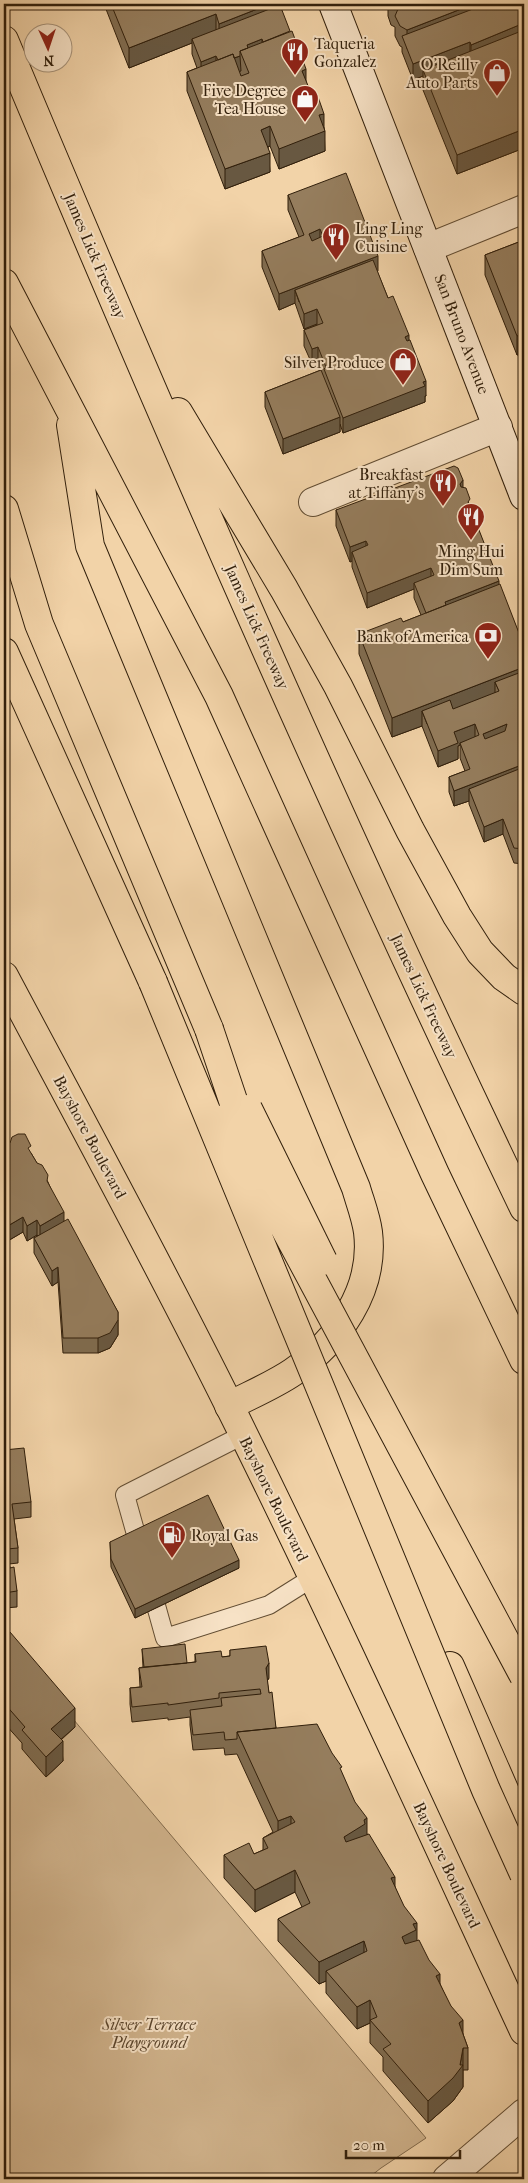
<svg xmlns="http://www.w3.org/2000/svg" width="528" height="2183" font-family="'IM FELL French Canon',serif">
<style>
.park{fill:#d1b48d;stroke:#816a4c}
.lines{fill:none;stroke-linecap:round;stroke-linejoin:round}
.service-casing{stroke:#614c32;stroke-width:20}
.minor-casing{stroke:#614c32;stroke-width:30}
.tertiary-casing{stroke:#614c32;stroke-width:30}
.secondary-casing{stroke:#311f0b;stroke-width:30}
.primary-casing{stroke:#311f0b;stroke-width:30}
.motorway-casing{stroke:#311f0b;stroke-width:30}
.service{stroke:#f7e2c6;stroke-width:18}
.minor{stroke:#f7e2c6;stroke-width:28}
.tertiary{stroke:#f7e2c6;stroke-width:28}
.secondary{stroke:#f7e2c6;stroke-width:28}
.primary{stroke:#f2d3a8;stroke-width:28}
.motorway{stroke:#f2d3a8;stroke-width:28}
.motorway-bridge-casing{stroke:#311f0b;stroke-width:30;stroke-linecap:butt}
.motorway-bridge{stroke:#f2d3a8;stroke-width:28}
.wall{fill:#806c50;stroke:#311f0b}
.shaded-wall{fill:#685841;stroke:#311f0b}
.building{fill:#957d5d;stroke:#311f0b;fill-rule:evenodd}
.labels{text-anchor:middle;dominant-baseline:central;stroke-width:4;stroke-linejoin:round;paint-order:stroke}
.poi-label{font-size:16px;fill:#311f0b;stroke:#f7e2c6;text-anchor:end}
.street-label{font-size:16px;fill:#311f0b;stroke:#f7e2c6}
.park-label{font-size:16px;font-style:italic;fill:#59442c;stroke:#f7e2c6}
</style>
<rect width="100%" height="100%" fill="#f2d3a8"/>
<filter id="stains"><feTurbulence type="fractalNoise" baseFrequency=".004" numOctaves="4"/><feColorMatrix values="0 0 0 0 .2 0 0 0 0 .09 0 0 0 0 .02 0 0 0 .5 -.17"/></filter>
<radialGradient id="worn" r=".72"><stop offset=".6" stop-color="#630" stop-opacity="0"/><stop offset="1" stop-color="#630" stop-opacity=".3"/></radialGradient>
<path class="park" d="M4 1637 426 2138 381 2168 367 2179H4Z"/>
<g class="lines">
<defs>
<path id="service" d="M141 1552 125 1495 243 1435
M150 1584 165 1638 269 1605 312 1578"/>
<path id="minor" d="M428 248 524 209
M313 502 498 427"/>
<path id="tertiary" d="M447 2179 524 2113"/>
<path id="secondary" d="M333 4 524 496"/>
<path id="primary" d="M4 976C80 1119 157 1260 229 1405 332 1612 427 1822 524 2031"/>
<path id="motorway" d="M4 40C168 433 339 824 524 1208
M4 283 219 696 435 1174 524 1360
M178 412 284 589 338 686 410 830 457 916 480 952 504 977 524 991
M71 425 90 546 356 1188C360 1202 366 1217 368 1232 375 1290 339 1340 293 1372 274 1385 250 1395 229 1406
M4 509 39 624 209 1029
M4 652 153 982
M450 1666 524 1835"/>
</defs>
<use href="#service" class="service-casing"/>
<use href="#minor" class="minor-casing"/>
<use href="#tertiary" class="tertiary-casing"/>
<use href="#secondary" class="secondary-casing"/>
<use href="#primary" class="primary-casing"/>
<use href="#motorway" class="motorway-casing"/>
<use href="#service" class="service"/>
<use href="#minor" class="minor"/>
<use href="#tertiary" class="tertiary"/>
<use href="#secondary" class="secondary"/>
<use href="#primary" class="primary"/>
<use href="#motorway" class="motorway"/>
<defs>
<path id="motorway-bridge" d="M153 982 486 1790 524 1874
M209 1029 245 1136
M248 1109 323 1261
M226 1118 524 1676"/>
</defs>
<use href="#motorway-bridge" class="motorway-bridge-casing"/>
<use href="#motorway-bridge" class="motorway-bridge"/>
</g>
<path class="wall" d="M104 4H274V7L306 82 324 128 325 151 279 169 270 146 268 147 270 172 225 189 187 91V72L197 68 192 54V43L129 68Z
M384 4H524V148L457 174 423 90V76L413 80 402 52V47L400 46 395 36V27L391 25 388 16V9L387 10Z
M288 195 378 271H377L388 298 409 340 426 396H425V402L343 433 340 424V432L283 454 265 407V392L321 370 318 362 312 364 304 346V330L317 325V324L304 329 295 303 279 310 262 267V251L299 237 288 210Z
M524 240V353L517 355 485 275V255Z
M463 488 499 585 524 646V864L514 863 503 834 484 842 469 804V801L454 806 449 792V777L465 771 460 758V745L458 746V759L438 767 422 726 392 737 359 654V634L403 622 421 615 414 598V589L367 608 352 567V561L350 562 336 526V510Z
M4 1147 31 1153 48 1182 64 1221 118 1312V1335L110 1348 98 1353H63L58 1282 52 1286 34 1253V1238L38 1236 37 1235 27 1241 23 1232 6 1242 4 1238Z
M4 1450 31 1502V1517L14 1519 18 1548V1563L9 1564 10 1568 17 1591V1607L4 1608Z
M110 1542 239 1568 135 1618 111 1567Z
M4 1632 75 1727 61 1740 63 1761 46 1777 22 1749V1743L4 1723Z
M142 1649 187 1663 195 1662V1654L222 1657 230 1656V1650L269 1678 267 1681 269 1693 276 1728 342 1774 367 1834 395 1887 417 1941 440 1984 463 2034 468 2048V2070H463V2087L453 2101 428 2123 383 2071V2057L370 2043V2023L357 2029 326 1993V1981L319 1984 278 1941V1919L302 1907 295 1892 255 1912 224 1878V1855L254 1854 263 1850V1838L273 1832 237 1754 225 1755 224 1748 193 1750 190 1725V1717L168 1720V1718L132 1722 130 1704V1688L140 1687 139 1668 143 1667Z"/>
<path class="shaded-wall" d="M270 4H274V22L219 43V24Z
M474 4H524L407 49V30Z
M216 14V34L192 39V43L129 68V48Z
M524 23V39L471 60V45Z
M262 39V54L249 59 247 45Z
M470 42V58L423 70V76L413 80V64Z
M216 56V71L201 77V62Z
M240 56 241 71 219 79V64Z
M306 69V88L302 71Z
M324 114V132L325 131V151L279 169V149L319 115Z
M270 126V146L261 150V130Z
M524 129V148L457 174V155Z
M270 153V172L225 189V169Z
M320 229V244L309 249V234Z
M378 256V271L299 302 295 290V303L279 310V294Z
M317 309V324L304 329V314Z
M524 333V353L517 355V336Z
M409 335V350L405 337Z
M318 347V362L312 364V349Z
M426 381V396H425V402L343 433V418Z
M340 417V432L283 454V439Z
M463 480V495L460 484Z
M366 541V556L352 552V561L350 562V547Z
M431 568V583H414V589L367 608V593Z
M499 581V596L447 623 445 602Z
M524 667V686L499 691 495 682V698L427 724 422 711V726L392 737V718Z
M475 724V739L460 743V745L458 746V759L438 767V751L454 732Z
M507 724V740L483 749V734Z
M524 764V779L469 789V801L454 806V791Z
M503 819V834L484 842V827Z
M64 1212V1227L40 1241V1226Z
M23 1217V1232L6 1242V1227Z
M37 1220V1235L27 1241V1226Z
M58 1267V1282L52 1286V1271Z
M118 1320V1335L110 1348 98 1353V1338Z
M239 1560V1568L135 1618V1609Z
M269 1663V1678L266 1683V1668Z
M75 1708V1727L51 1748V1729Z
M63 1741V1761L46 1777V1757Z
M291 1816V1839L278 1843V1821Z
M367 1818V1840L344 1859V1837L364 1820Z
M295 1870V1892L255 1912V1890Z
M395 1877V1899L391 1878Z
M417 1923V1946L402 1959V1937L413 1924Z
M364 1941V1964L326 1971V1981L319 1984V1962Z
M440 1974V1996L436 1976Z
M370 2000V2023L357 2029V2007Z
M463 2020V2042L459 2023Z
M463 2048V2087L453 2101 428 2123V2101L460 2065Z"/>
<path class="building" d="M111 4H270L219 24 216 14 129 48Z
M391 4H474L407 30 400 26 395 16 398 9 391 5Z
M486 4H524V23L471 45 470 42 413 64 402 36Z
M280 5 290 31 263 42 262 39 247 45 248 48 240 51V56L234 58 233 54 218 60 216 56 201 62 192 39Z
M524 30V129L457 155 423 70Z
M292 31 306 69 302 71 311 93 316 91 324 114 319 115 325 131 279 149 270 126 261 130 270 153 225 169 187 72 233 54 241 76 249 73 240 51Z
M346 173 378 256 279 294 262 251 304 235 288 195ZM320 229 323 236 312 241 309 234Z
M524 240V333L517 336 485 255Z
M373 260 388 298 393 296 409 335 405 337 407 341 410 340 426 381 423 382 425 386 343 418 324 369 326 367 318 347 312 349 304 330 323 323 317 309 304 314 295 290Z
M321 370 340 417 283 439 265 392Z
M454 466 458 468 463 480 460 484 461 487 466 488 470 499 468 502 499 581 445 602 446 605 426 613 414 583 434 575 431 568 367 593 352 552 368 545 366 541 350 547 336 510Z
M500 584 524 646V667L392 718 359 634 401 618 403 622Z
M524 671V764L454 791 449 777 470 769 460 743 479 735 475 724 454 732 458 743 438 751 422 711 450 700 453 709 499 691 495 682ZM507 724 505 731 485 739 483 734Z
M524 767V849L514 848 503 819 484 827 469 789Z
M18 1134H25L31 1146 28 1148 37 1163 42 1165 48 1175 47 1181 64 1212 40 1226 37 1220 27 1226 23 1217 6 1227 4 1223V1147L10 1143 12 1137Z
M68 1219 118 1312V1320L110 1333 98 1338H63L58 1267 52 1271 34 1238Z
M24 1448 31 1502 12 1504 18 1548 7 1549 10 1568 14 1567 17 1591 4 1593V1450Z
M208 1495 239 1560 135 1609 111 1559 110 1542Z
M4 1632H10L75 1708 51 1729 63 1741 46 1757 22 1730 25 1727 4 1703Z
M185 1644 187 1663 144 1667 142 1649Z
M266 1646 269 1663 266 1668 269 1693 272 1692 276 1728 237 1732V1739L225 1740 224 1732 193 1735 190 1710 222 1706 221 1698 261 1694 260 1689 219 1693V1698L168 1705V1703L132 1707 130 1688 142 1687 139 1668 196 1662 195 1654 221 1651 222 1657 230 1656V1650Z
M317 1724 332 1753 342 1767 340 1768 355 1802 367 1818 364 1820 365 1824 344 1837 346 1842 369 1834 395 1877 391 1878 404 1906 417 1923 413 1924 416 1930 402 1937 405 1944 419 1940 429 1960 440 1974 436 1976 451 2006 463 2020 459 2023 468 2048H463L460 2065H463L453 2078 428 2101 383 2049 391 2044 370 2020 377 2017 370 2000 357 2007 326 1971 367 1951 364 1941 319 1962 278 1919 310 1903 295 1870 255 1890 224 1855 249 1843 254 1854 268 1848 263 1838 295 1822 291 1816 278 1821 237 1732Z"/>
<defs>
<symbol id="restaurant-pin" viewBox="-11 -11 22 30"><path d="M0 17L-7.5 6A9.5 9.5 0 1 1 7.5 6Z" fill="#8f2418" stroke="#f7e2c6"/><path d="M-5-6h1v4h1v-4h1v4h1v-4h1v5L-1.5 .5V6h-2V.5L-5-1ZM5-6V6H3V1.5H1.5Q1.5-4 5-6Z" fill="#fff"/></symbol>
<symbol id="shop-pin" viewBox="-11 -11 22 30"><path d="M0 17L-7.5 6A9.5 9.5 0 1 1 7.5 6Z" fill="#8f2418" stroke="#f7e2c6"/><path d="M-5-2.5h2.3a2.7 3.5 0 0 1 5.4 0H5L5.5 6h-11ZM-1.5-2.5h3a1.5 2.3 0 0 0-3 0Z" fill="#fff"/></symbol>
<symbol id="bank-pin" viewBox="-11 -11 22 30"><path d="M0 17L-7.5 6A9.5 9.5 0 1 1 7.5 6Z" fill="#8f2418" stroke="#f7e2c6"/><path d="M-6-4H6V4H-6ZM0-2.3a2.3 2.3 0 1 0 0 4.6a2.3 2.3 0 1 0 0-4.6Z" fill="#fff"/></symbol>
<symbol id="fuel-pin" viewBox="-11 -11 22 30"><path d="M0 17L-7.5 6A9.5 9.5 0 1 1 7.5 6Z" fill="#8f2418" stroke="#f7e2c6"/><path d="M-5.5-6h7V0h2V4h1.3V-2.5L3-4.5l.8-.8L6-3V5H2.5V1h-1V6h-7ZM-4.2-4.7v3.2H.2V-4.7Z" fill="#fff"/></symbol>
</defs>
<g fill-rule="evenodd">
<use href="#restaurant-pin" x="279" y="36" width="32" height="43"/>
<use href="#shop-pin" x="481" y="57" width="32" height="43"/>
<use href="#shop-pin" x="289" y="83" width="32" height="43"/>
<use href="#restaurant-pin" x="320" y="221" width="32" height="43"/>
<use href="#shop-pin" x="387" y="346" width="32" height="43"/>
<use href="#restaurant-pin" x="427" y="467" width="32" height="43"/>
<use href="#restaurant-pin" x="455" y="501" width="32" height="43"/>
<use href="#bank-pin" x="472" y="620" width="32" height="43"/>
<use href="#fuel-pin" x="156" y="1519" width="32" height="43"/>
</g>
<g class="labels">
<g class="poi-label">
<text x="314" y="43" text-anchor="start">Taqueria<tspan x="314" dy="18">Gonzalez</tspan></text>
<text x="478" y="64">O'Reilly<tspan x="478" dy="18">Auto Parts</tspan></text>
<text x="286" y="90">Five Degree<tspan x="286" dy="18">Tea House</tspan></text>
<text x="355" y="228" text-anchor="start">Ling Ling<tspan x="355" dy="18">Cuisine</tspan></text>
<text x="384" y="362">Silver Produce</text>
<text x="424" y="474">Breakfast<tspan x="424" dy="18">at Tiffany's</tspan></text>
<text x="471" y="551" text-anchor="middle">Ming Hui<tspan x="471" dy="18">Dim Sum</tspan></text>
<text x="469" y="636">Bank of America</text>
<text x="191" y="1535" text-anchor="start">Royal Gas</text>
</g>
<g class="street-label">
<text transform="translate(95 256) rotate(67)">James Lick Freeway</text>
<text transform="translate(462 334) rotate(69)">San Bruno Avenue</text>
<text transform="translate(257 627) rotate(66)">James Lick Freeway</text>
<text transform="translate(424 996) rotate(65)">James Lick Freeway</text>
<text transform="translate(90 1137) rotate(62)">Bayshore Boulevard</text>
<text transform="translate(274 1499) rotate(64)">Bayshore Boulevard</text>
<text transform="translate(447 1865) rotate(65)">Bayshore Boulevard</text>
</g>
<g class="park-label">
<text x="149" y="2024">Silver Terrace<tspan x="149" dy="18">Playground</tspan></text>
</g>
</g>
<rect width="528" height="2183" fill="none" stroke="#f2d3a8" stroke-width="20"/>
<rect x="5" y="5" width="518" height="2173" fill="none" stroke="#311f0b" stroke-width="2.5"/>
<rect x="10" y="10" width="508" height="2163" fill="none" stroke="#311f0b"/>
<g transform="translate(48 48) rotate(177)"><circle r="24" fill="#f7e2c6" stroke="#a8947b"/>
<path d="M0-4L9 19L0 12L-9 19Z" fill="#8f2418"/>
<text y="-8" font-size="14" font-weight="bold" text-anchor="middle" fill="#311f0b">N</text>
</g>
<path d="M346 2150v8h114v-8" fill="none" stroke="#311f0b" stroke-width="2.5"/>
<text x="353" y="2150" font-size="15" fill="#311f0b" stroke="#f7e2c6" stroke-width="4" paint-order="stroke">20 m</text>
<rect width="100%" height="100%" filter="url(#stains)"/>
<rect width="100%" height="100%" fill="url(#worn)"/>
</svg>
